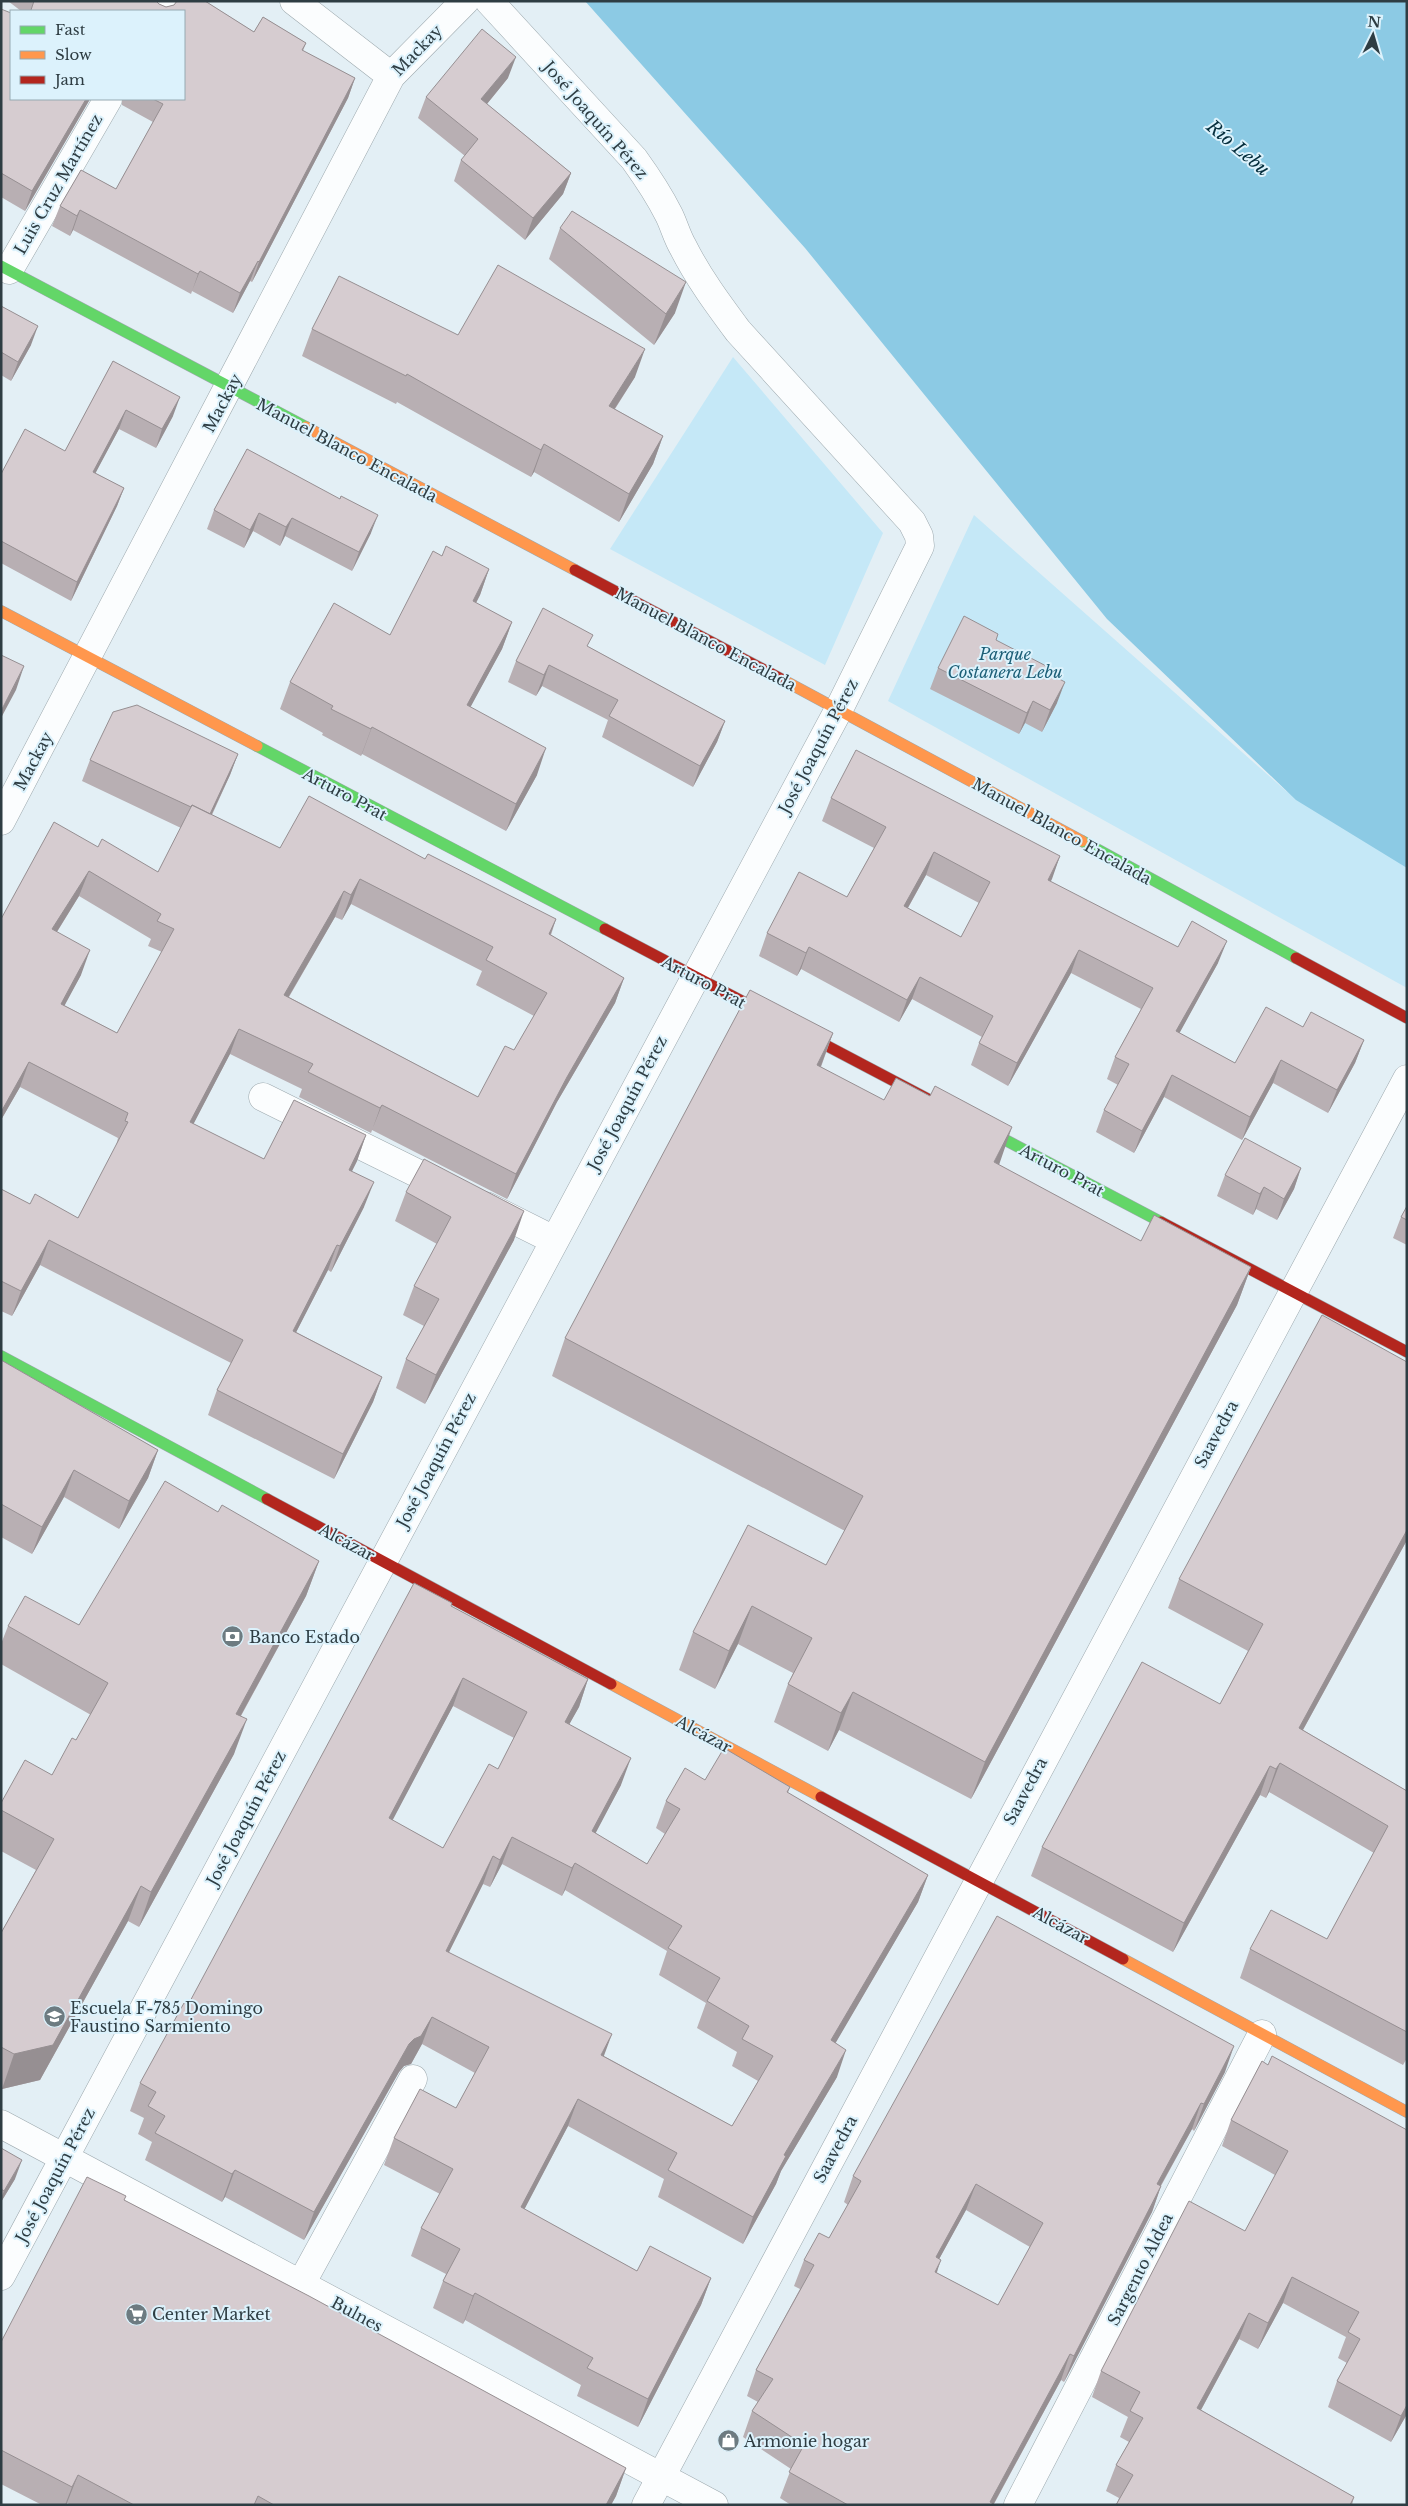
<svg xmlns="http://www.w3.org/2000/svg" width="1408" height="2506" font-family="'Libre Baskerville',serif">
<style>
.green{fill:#c5e8f7}
.water{fill:#8ccae4}
.lines{fill:none;stroke-linecap:round;stroke-linejoin:round}
.street-casing{stroke:#9da9ae;stroke-width:29}
.fast-casing{stroke:#9da9ae;stroke-width:12}
.slow-casing{stroke:#9da9ae;stroke-width:12}
.jam-casing{stroke:#9da9ae;stroke-width:12}
.street{stroke:#fbfdfe;stroke-width:28}
.fast{stroke:#63d668;stroke-width:11}
.slow{stroke:#ff974d;stroke-width:11}
.jam{stroke:#b3261e;stroke-width:11}
.wall{fill:#b8afb3;fill-rule:evenodd}
.shaded-wall{fill:#968f92}
.building{fill:#d6ccd0;stroke:#968f92;fill-rule:evenodd}
.labels{text-anchor:middle;dominant-baseline:central;stroke-width:4;stroke-linejoin:round;paint-order:stroke}
.street-label{font-size:16px;fill:#2e3d43;stroke:#dcf2fc}
.park-label{font-size:16px;font-style:italic;fill:#1d5f77;stroke:#dcf2fc}
.poi-label{font-size:16px;fill:#2e3d43;stroke:#dcf2fc;text-anchor:start}
.water-label{font-size:18px;font-style:italic;fill:#052e3d;stroke:#dcf2fc}
</style>
<rect width="100%" height="100%" fill="#e3eff5"/>
<path class="green" d="M733 357 883 533 825 665 610 549Z
M974 515 1286 791 1407 866V988L888 701Z"/>
<path class="water" d="M585 1H1407V868L1296 800 1107 619 805 248Z"/>
<g class="lines">
<defs>
<path id="street" d="M294 1 391 76
M160 11 166 1
M9 270 108 99
M1 821 391 76 465 1
M263 1097 449 1189
M486 1206 554 1240
M1 2124 714 2505
M1 2276 839 709 920 546 919 536 912 522 738 331C718 304 698 277 683 247 677 237 674 225 669 215 659 195 647 177 634 159L489 1
M301 2284 413 2079
M646 2505 1407 1079
M1018 2505 1262 2034"/>
<path id="fast" d="M1 266 306 427
M257 746 605 929
M1082 841 1296 958
M975 1124 1161 1222
M1 1356 267 1499"/>
<path id="slow" d="M306 427 575 570
M1 611 257 746
M785 681 1082 841
M611 1684 821 1797
M1123 1959 1407 2112"/>
<path id="jam" d="M575 570 785 681
M605 929 928 1099
M1296 958 1407 1018
M1161 1222 1407 1352
M267 1499 611 1684
M821 1797 1123 1959"/>
</defs>
<use href="#street" class="street-casing"/>
<use href="#fast" class="fast-casing"/>
<use href="#slow" class="slow-casing"/>
<use href="#jam" class="jam-casing"/>
<use href="#street" class="street"/>
<use href="#fast" class="fast"/>
<use href="#slow" class="slow"/>
<use href="#jam" class="jam"/>
</g>
<path class="wall" d="M8 1H156L159 4 166 7 174 5 177 1H205L254 32 263 17 306 43 303 51 355 78 348 98 252 282 250 281 233 313 192 291 191 294 73 230 70 236 52 226 60 206 81 170 116 189 153 122 122 105V99H184V11H21Z
M1 9 90 99 25 211 1 197Z
M508 78 487 104 571 173 563 194 525 240 454 181 461 160 465 156 418 118 426 97Z
M560 228 675 313 654 345 549 259Z
M1 306 31 345 11 381 1 375Z
M312 329 458 335 635 377 615 409 663 436 653 464 619 522 534 472 531 477 397 402 396 404 302 356Z
M113 361 173 416 156 448 119 429 95 473 124 488 117 506 71 601 1 563V474L65 451Z
M247 449 371 533 352 571 285 536 280 546 253 531 244 548 207 529 214 510Z
M442 556 489 569 480 595 476 603 512 622 502 649 470 707 537 775 506 831 362 754 361 756 322 735 323 733 280 709 290 682 390 635Z
M996 641 1050 668 1048 673 1057 703 1042 732 1025 723 1019 734 930 689 938 668Z
M589 647 725 721 717 742 693 787 602 737 608 720 542 686 536 696 508 682 516 661Z
M238 754 230 775 212 815 280 848 425 859 556 919 551 935 624 978 615 1003 557 1102 507 1199 372 1130 371 1133 299 1097 302 1089 230 1054 193 1124 264 1159 366 1135 357 1161 352 1171 364 1207 331 1272 328 1270 296 1332 382 1377 373 1402 334 1479 208 1415 217 1390 231 1363 40 1265 12 1316 1 1311V1189L30 1204 78 1218 116 1146 118 1138 20 1087 1 1120V919L98 847 158 872 181 828 82 781 90 760ZM79 896 151 939 148 946 162 952 117 1033 64 1005 81 975 57 932ZM351 904 482 971 476 985 534 1016 514 1050 478 1097 289 997 335 917 342 920Z
M831 798 1060 856 1050 882 1178 947 1218 963 1179 1033 1235 1063 1303 1027 1364 1040 1355 1063 1328 1113 1273 1083 1242 1140 1164 1097 1134 1153 1096 1132 1104 1110 1118 1085 1107 1079 1115 1057 1141 1009 1071 973 1008 1086 971 1065 979 1043 982 1037 912 999 899 1022 801 969 797 976 759 956 767 933 847 897 874 848 822 821ZM926 875 979 903 961 937 908 908Z
M833 1033 821 1067 999 1165 1141 1241 1251 1267 1237 1305 971 1799 839 1730 828 1751 774 1722 788 1684 793 1673 738 1644 715 1689 679 1670 693 1632 826 1565 845 1531 552 1376 565 1338Z
M1301 1168 1294 1189 1277 1220 1256 1209 1253 1215 1217 1196 1225 1175Z
M406 1192 514 1240 425 1404 396 1388 406 1359 424 1326 403 1315 414 1286 437 1244 395 1221Z
M1407 1206V1245L1393 1238 1401 1217Z
M1 1360 158 1450 148 1478 119 1529 64 1497 32 1554 1 1537Z
M1407 1362V1540L1303 1730 1407 1791V2058L1403 2065 1240 1978 1250 1949 1327 1939 1374 1853 1269 1792 1266 1798 1260 1795 1173 1952 1031 1876 1042 1847 1220 1704 1248 1651 1168 1608 1179 1579Z
M218 1512 319 1561 306 1596 241 1716 234 1754 139 1927 128 1921 40 2080 2 2089 1 1933 36 1870 1 1851V1803L52 1775 76 1740 91 1715 1 1664V1644L8 1626 79 1625Z
M451 1606 588 1679 579 1707 569 1724 621 1785 595 1833 647 1864 665 1834 656 1828 666 1801 705 1780 790 1787 788 1793 928 1875 918 1902 835 2043 837 2077 781 2171 776 2184 743 2244 658 2197 664 2179 568 2126 524 2209 637 2271 711 2278 701 2305 638 2427 577 2396 581 2385 465 2320 463 2324 433 2308 443 2281 446 2274 411 2256 421 2228 440 2194 384 2165 394 2138 456 2108 475 2073 422 2044 411 2064 404 2066 399 2072 304 2240 225 2197 222 2202 145 2160 152 2142 138 2134 144 2118 130 2111 140 2083 188 2005ZM453 1706 514 1738 498 1769 443 1848 392 1820ZM502 1864 562 1896 565 1890 667 1951 659 1975 706 2003 697 2028 737 2052 732 2066 758 2081 732 2126 604 2056 449 1952 483 1884 490 1887Z
M1262 2061 1407 2414 1391 2442 1328 2407 1337 2381 1347 2363 1338 2358 1346 2337 1283 2303 1258 2349 1239 2339 1201 2410 1354 2497 1352 2505H1116L1119 2498 1106 2491 1116 2465 1129 2442 1120 2437 1128 2417 1092 2397 1101 2371 1245 2231 1275 2175 1222 2146 1231 2120Z
M1225 2072 1194 2131 1192 2129 1161 2186 1152 2212 1064 2382 1061 2380 994 2504 995 2505H791L780 2498 791 2469 743 2437 752 2411 758 2402 747 2396 756 2370 800 2289 794 2286 804 2260 829 2238 848 2205 844 2202 853 2176ZM966 2210 1030 2247 998 2305 937 2273 939 2259Z
M1 2148 15 2179 1 2202Z
M126 2196 124 2200 626 2468 616 2496 611 2505H71L67 2503 66 2505H42L1 2484V2342Z"/>
<path class="shaded-wall" d="M516 57 508 78 473 121 481 99Z
M355 78 348 98 252 282 259 262Z
M86 99H90L25 211 32 191Z
M571 173 563 194 525 240 533 218Z
M80 210 73 230 70 236 77 216Z
M258 261 250 281 233 313 240 293Z
M200 271 192 291 191 294 198 274Z
M686 282 675 313 654 345 666 314Z
M38 326 31 345 11 381 18 362Z
M645 349 635 377 599 433 609 406Z
M180 397 173 416 156 448 162 429Z
M126 410 119 429 86 491 93 472Z
M663 436 653 464 619 522 629 494Z
M544 444 534 472 531 477 541 450Z
M124 488 117 506 71 601 77 582Z
M259 513 253 531 244 548 250 530Z
M378 515 371 533 352 571 359 552Z
M292 518 285 536 280 546 286 527Z
M489 569 480 595 463 628 473 601Z
M512 622 502 649 457 732 467 705Z
M549 665 542 686 536 696 544 675Z
M24 666 16 690 1 718V711Z
M1065 682 1057 703 1042 732 1050 710Z
M1033 701 1025 723 1019 734 1027 713Z
M725 721 717 742 693 787 700 766Z
M372 727 362 754 361 756 371 729Z
M546 748 537 775 506 831 516 804Z
M238 754 230 775 201 837 209 816Z
M934 852 926 875 896 929 904 906Z
M1060 856 1052 879 1040 903 1048 880Z
M89 871 79 896 43 954 52 929Z
M360 879 351 904 342 920 351 895Z
M344 891 335 917 275 1020 284 995Z
M556 919 547 944 549 934Z
M1227 941 1218 963 1168 1054 1176 1031Z
M809 947 801 969 797 976 806 953Z
M90 950 81 975 52 1029 61 1004Z
M1079 950 1071 973 1008 1086 1017 1063Z
M920 977 912 999 899 1022 907 1000Z
M624 978 615 1003 557 1102 507 1199 516 1174 567 1077Z
M239 1029 230 1054 181 1148 190 1122Z
M833 1033 819 1071 817 1065Z
M1364 1040 1355 1063 1328 1113 1337 1090Z
M1281 1060 1273 1083 1242 1140 1250 1117Z
M29 1062 20 1087 1 1120V1112Z
M1172 1075 1164 1097 1134 1153 1142 1131Z
M382 1105 372 1130 371 1133 380 1108Z
M1012 1127 999 1165 994 1162Z
M366 1135 357 1161 340 1195 349 1170Z
M1301 1168 1294 1189 1277 1220 1284 1199Z
M374 1182 364 1207 331 1272 340 1246Z
M1264 1187 1256 1209 1253 1215 1260 1194Z
M524 1211 514 1240 425 1404 436 1375Z
M49 1240 40 1265 12 1316 21 1291Z
M337 1245 328 1270 284 1356 293 1331Z
M1251 1267 1237 1305 971 1799 985 1762Z
M382 1377 373 1402 334 1479 343 1454Z
M158 1450 148 1478 119 1529 129 1501Z
M74 1470 64 1497 32 1554 42 1527Z
M1407 1530V1540L1288 1757 1299 1728Z
M319 1561 306 1596 223 1748 236 1714Z
M752 1606 738 1644 715 1689 729 1651Z
M463 1678 453 1706 379 1846 389 1818Z
M588 1679 579 1707 555 1750 565 1722Z
M853 1692 839 1730 828 1751 841 1713Z
M247 1719 234 1754 139 1927 151 1892Z
M631 1758 621 1785 582 1859 592 1831Z
M1280 1763 1269 1792 1266 1798 1276 1769Z
M1270 1766 1260 1795 1173 1952 1184 1923Z
M512 1837 502 1864 490 1887 500 1860Z
M493 1856 483 1884 436 1978 446 1951Z
M575 1863 565 1890 562 1896 572 1868Z
M928 1875 918 1902 821 2068 831 2040Z
M141 1886 128 1921 40 2080 2 2089 14 2054Z
M432 2017 422 2044 411 2064 404 2066 399 2072 304 2240 314 2212 409 2044Z
M612 2034 602 2061 601 2055Z
M1234 2046 1225 2072 1194 2131 1204 2104Z
M846 2050 837 2077 781 2171 776 2184 743 2244 753 2217 784 2155Z
M578 2099 568 2126 511 2235 521 2207Z
M1201 2103 1192 2129 1147 2210 1157 2184Z
M22 2160 15 2179 1 2202V2198L4 2191Z
M235 2170 225 2197 222 2202 232 2174Z
M976 2184 966 2210 926 2283 936 2257Z
M1161 2186 1152 2212 1064 2382 1074 2356Z
M941 2260 932 2286 935 2272Z
M1292 2277 1283 2303 1258 2349 1268 2323Z
M711 2278 701 2305 638 2427 648 2399Z
M475 2293 465 2320 463 2324 473 2296Z
M1249 2313 1239 2339 1188 2434 1197 2408Z
M1070 2354 1061 2380 993 2505 990 2502Z
M1407 2405V2414L1391 2442 1401 2416Z
M626 2468 616 2496 611 2505H606Z
M78 2475 67 2503 66 2505H65L72 2487Z"/>
<path class="building" d="M34 1H156L159 4 166 7 174 5 177 1H205L254 32 263 17 306 43 302 50 355 78 259 262 258 261 240 293 200 271 198 274 80 210 77 216 60 206 81 170 116 189 163 104 153 99H184V11H30L31 10Z
M1 9 11 13V99H86L32 191 1 173Z
M482 29 516 57 481 99 571 173 533 218 461 160 478 139 426 97Z
M572 211 686 282 666 314 560 228Z
M498 265 645 349 609 406 663 436 629 494 544 444 541 450 407 374 406 376 312 329 339 276 458 335Z
M1 306 38 326 18 362 1 352Z
M113 361 180 397 162 429 126 410 93 472 124 488 77 582 1 541V474L25 429 65 451Z
M247 449 340 499 341 496 378 515 359 552 292 518 286 527 259 513 250 530 214 510Z
M446 546 489 569 473 601 512 622 467 705 546 748 516 804 372 727 371 729 331 709 333 706 290 682 334 603 390 635 433 551 442 556Z
M543 608 593 635 587 646 725 721 700 766 609 716 618 700 549 665 544 675 516 661Z
M964 616 998 634 996 640 1050 668 1048 673 1065 682 1050 710 1033 701 1027 713 938 668Z
M1 655 24 666 1 711Z
M137 705 238 754 210 814 192 805 191 807 90 760 113 712Z
M856 750 1060 856 1048 880 1178 947 1192 921 1227 941 1176 1031 1235 1063 1266 1007 1303 1027 1311 1012 1364 1040 1337 1090 1281 1060 1250 1117 1172 1075 1142 1131 1104 1110 1129 1064 1115 1057 1153 988 1079 950 1017 1063 979 1043 993 1016 920 977 907 1000 809 947 806 953 767 933 799 872 847 897 886 827 831 798ZM934 852 990 882 961 937 904 906Z
M309 796 425 859 428 854 556 919 549 934 624 978 567 1077 516 1174 382 1105 380 1108 308 1072 313 1064 239 1029 190 1122 264 1159 294 1100 366 1135 349 1170 374 1182 340 1246 337 1245 293 1331 382 1377 343 1454 217 1390 243 1340 49 1240 21 1291 1 1281V1189L30 1204 35 1194 78 1218 128 1122 125 1121 128 1113 29 1062 1 1112V919L54 822 98 847 102 839 158 872 192 805 280 848ZM89 871 161 914 157 921 174 929 117 1033 61 1004 90 950 52 929ZM360 879 493 947 486 960 547 993 514 1050 505 1046 478 1097 284 995 344 891 351 895Z
M750 990 833 1033 817 1065 884 1100 896 1078 930 1096 935 1086 1012 1127 994 1162 1141 1241 1154 1215 1251 1267 985 1762 853 1692 841 1713 788 1684 812 1638 752 1606 729 1651 693 1632 748 1525 826 1565 863 1496 565 1338Z
M1245 1138 1301 1168 1284 1199 1264 1187 1260 1194 1225 1175Z
M424 1159 524 1211 436 1375 406 1359 439 1299 414 1286 451 1217 406 1192Z
M1407 1206V1220L1401 1217Z
M1322 1315 1407 1362V1530L1299 1728 1407 1791V2032L1250 1949 1271 1910 1327 1939 1388 1826 1280 1763 1276 1769 1270 1766 1184 1923 1042 1847 1142 1662 1220 1704 1263 1624 1179 1579Z
M1 1360 158 1450 129 1501 74 1470 42 1527 1 1504Z
M165 1481 218 1512 222 1505 319 1561 236 1714 247 1719 151 1892 141 1886 53 2045 14 2054 1 2047V1933L54 1839 1 1810V1803L25 1760 52 1775 72 1738 76 1740 108 1683 8 1626 25 1596 79 1625Z
M414 1583 452 1603 451 1606 588 1679 565 1722 631 1758 592 1831 647 1864 680 1809 666 1801 685 1768 705 1780 724 1748 790 1787 787 1792 928 1875 831 2040 846 2050 784 2155 786 2156 753 2217 668 2170 677 2153 578 2099 521 2207 637 2271 650 2246 711 2278 648 2399 587 2368 593 2358 475 2293 473 2296 443 2281 460 2249 421 2228 453 2169 394 2138 420 2089 456 2108 489 2047 432 2017 421 2036 414 2039 409 2044 314 2212 235 2170 232 2174 155 2133 165 2116 148 2106 156 2092 140 2083 184 2003 188 2005ZM463 1678 527 1712 498 1769 489 1764 443 1848 389 1818ZM512 1837 572 1868 575 1863 682 1926 668 1948 720 1978 707 2001 749 2026 742 2039 773 2056 732 2126 601 2055 612 2034 446 1951 493 1856 500 1860Z
M997 1916 1234 2046 1204 2104 1201 2103 1157 2184 1161 2186 1074 2356 1070 2354 990 2502 995 2505H848L789 2472 804 2445 752 2411 773 2379 756 2370 814 2265 804 2260 819 2233 829 2238 861 2181 853 2176ZM976 2184 1043 2223 998 2305 935 2272 941 2260 936 2257Z
M1272 2056 1407 2130V2405L1401 2416 1337 2381 1360 2339 1348 2332 1359 2312 1292 2277 1268 2323 1249 2313 1197 2408 1354 2497 1350 2505H1116L1133 2475 1116 2465 1143 2418 1130 2411 1140 2392 1101 2371 1189 2201 1245 2231 1288 2151 1231 2120 1262 2061 1268 2065Z
M1 2148 22 2160 4 2191 1 2189Z
M87 2177 126 2196 124 2200 309 2296 626 2468 606 2505H274L258 2496 254 2505H134L78 2475 72 2487 1 2450V2342Z"/>
<defs>
<symbol id="bank-disc" viewBox="-11 -11 22 22"><circle r="9.5" fill="#6d7b81" stroke="#dcf2fc"/><path d="M-6-4H6V4H-6ZM0-2.3a2.3 2.3 0 1 0 0 4.6a2.3 2.3 0 1 0 0-4.6Z" fill="#fff"/></symbol>
<symbol id="school-disc" viewBox="-11 -11 22 22"><circle r="9.5" fill="#6d7b81" stroke="#dcf2fc"/><path d="M0-5L7-2L0 1L-7-2ZM-4 1L0 2.5L4 1V4Q0 6-4 4Z" fill="#fff"/></symbol>
<symbol id="supermarket-disc" viewBox="-11 -11 22 22"><circle r="9.5" fill="#6d7b81" stroke="#dcf2fc"/><path d="M-6-5.5h2.5l.6 2H6L4.5 2H-2.5L-4.4-4H-6ZM-1.5 3.2a1.3 1.3 0 1 0 .1 0ZM3 3.2a1.3 1.3 0 1 0 .1 0Z" fill="#fff"/></symbol>
<symbol id="shop-disc" viewBox="-11 -11 22 22"><circle r="9.5" fill="#6d7b81" stroke="#dcf2fc"/><path d="M-5-2.5h2.3a2.7 3.5 0 0 1 5.4 0H5L5.5 6h-11ZM-1.5-2.5h3a1.5 2.3 0 0 0-3 0Z" fill="#fff"/></symbol>
</defs>
<g fill-rule="evenodd">
<use href="#bank-disc" x="220" y="1624" width="25" height="25"/>
<use href="#school-disc" x="42" y="2004" width="25" height="25"/>
<use href="#supermarket-disc" x="124" y="2302" width="25" height="25"/>
<use href="#shop-disc" x="716" y="2428" width="25" height="25"/>
</g>
<g class="labels">
<g class="street-label">
<text transform="translate(417 50) rotate(-46)">Mackay</text>
<text transform="translate(596 120) rotate(49)">José Joaquín Pérez</text>
<text transform="translate(58 184) rotate(-60)">Luis Cruz Martínez</text>
<text transform="translate(222 403) rotate(-62)">Mackay</text>
<text transform="translate(347 450) rotate(28)">Manuel Blanco Encalada</text>
<text transform="translate(706 639) rotate(28)">Manuel Blanco Encalada</text>
<text transform="translate(818 746) rotate(-62)">José Joaquín Pérez</text>
<text transform="translate(33 761) rotate(-62)">Mackay</text>
<text transform="translate(345 794) rotate(28)">Arturo Prat</text>
<text transform="translate(1062 831) rotate(29)">Manuel Blanco Encalada</text>
<text transform="translate(704 982) rotate(28)">Arturo Prat</text>
<text transform="translate(627 1103) rotate(-62)">José Joaquín Pérez</text>
<text transform="translate(1062 1170) rotate(28)">Arturo Prat</text>
<text transform="translate(1216 1434) rotate(-62)">Saavedra</text>
<text transform="translate(436 1460) rotate(-62)">José Joaquín Pérez</text>
<text transform="translate(347 1542) rotate(28)">Alcázar</text>
<text transform="translate(704 1734) rotate(28)">Alcázar</text>
<text transform="translate(1025 1791) rotate(-62)">Saavedra</text>
<text transform="translate(246 1818) rotate(-62)">José Joaquín Pérez</text>
<text transform="translate(1061 1925) rotate(28)">Alcázar</text>
<text transform="translate(835 2149) rotate(-62)">Saavedra</text>
<text transform="translate(55 2175) rotate(-62)">José Joaquín Pérez</text>
<text transform="translate(1140 2269) rotate(-63)">Sargento Aldea</text>
<text transform="translate(357 2314) rotate(28)">Bulnes</text>
</g>
<g class="park-label">
<text x="1005" y="654">Parque<tspan x="1005" dy="18">Costanera Lebu</tspan></text>
</g>
<g class="poi-label">
<text x="249" y="1637">Banco Estado</text>
<text x="70" y="2008">Escuela F-785 Domingo<tspan x="70" dy="18">Faustino Sarmiento</tspan></text>
<text x="152" y="2314">Center Market</text>
<text x="744" y="2441">Armonie hogar</text>
</g>
<g class="water-label">
<text transform="translate(1238 148) rotate(40)">Río Lebu</text>
</g>
</g>
<rect width="1408" height="2506" fill="none" stroke="#2e3d43" stroke-width="5"/>
<rect x="10" y="10" width="175" height="90" fill="#dcf2fc" stroke="#96aab2"/>
<rect x="20" y="26" width="25" height="8" fill="#63d668" stroke="#96aab2"/>
<text x="55" y="35" font-size="15" fill="#2e3d43">Fast</text>
<rect x="20" y="51" width="25" height="8" fill="#ff974d" stroke="#96aab2"/>
<text x="55" y="60" font-size="15" fill="#2e3d43">Slow</text>
<rect x="20" y="76" width="25" height="8" fill="#b3261e" stroke="#96aab2"/>
<text x="55" y="85" font-size="15" fill="#2e3d43">Jam</text>
<g transform="translate(1373 35) rotate(5)" stroke="#dcf2fc" stroke-width="4" paint-order="stroke">
<path d="M0-4L9 19L0 12L-9 19Z" fill="#2e3d43"/>
<text y="-8" font-size="14" font-weight="bold" text-anchor="middle" fill="#2e3d43">N</text>
</g>
</svg>
